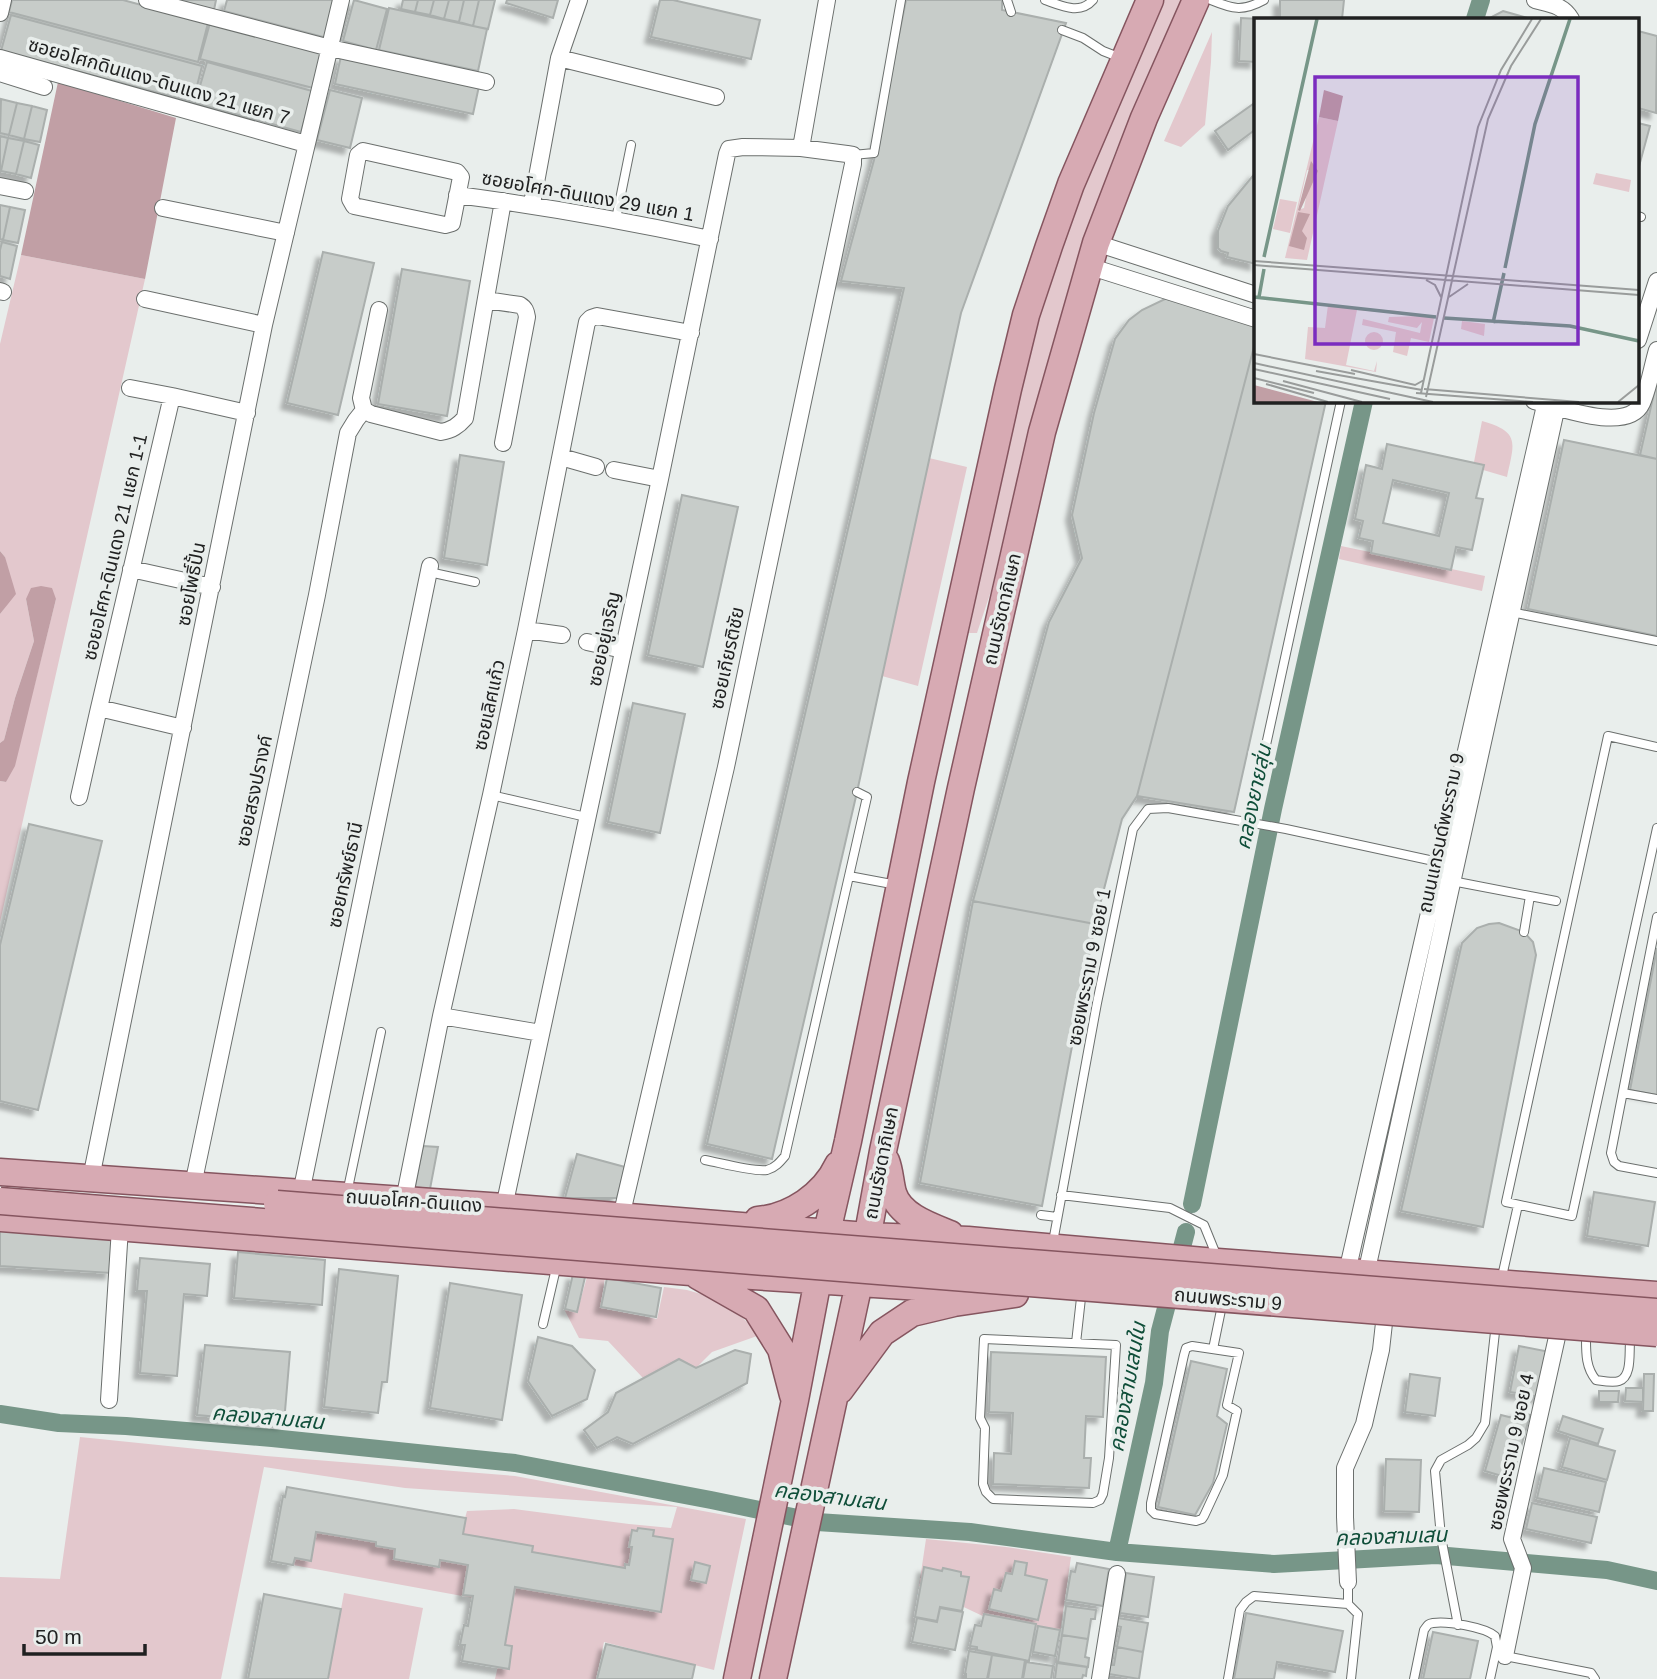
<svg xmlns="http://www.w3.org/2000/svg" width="1657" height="1679" font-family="Arial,'Noto Sans Thai',sans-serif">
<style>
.green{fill:#e3c8cd}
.forest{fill:#c19fa5}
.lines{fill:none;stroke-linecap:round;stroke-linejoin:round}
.canal{stroke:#779688;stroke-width:18}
.building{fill:#c7ccc9;stroke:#aaafad;stroke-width:2;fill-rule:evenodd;filter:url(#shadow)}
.service-casing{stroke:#6b6f6d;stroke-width:10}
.minor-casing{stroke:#6b6f6d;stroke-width:18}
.primary-casing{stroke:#85555f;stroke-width:29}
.service{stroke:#fff;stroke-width:8}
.minor{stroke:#fff;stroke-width:16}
.primary{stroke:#d7aab3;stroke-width:26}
.primary-bridge-casing{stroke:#85555f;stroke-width:29;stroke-linecap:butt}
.primary-bridge{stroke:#d7aab3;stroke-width:26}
.labels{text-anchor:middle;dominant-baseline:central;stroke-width:7;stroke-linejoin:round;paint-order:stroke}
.street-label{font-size:19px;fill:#202121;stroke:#e9eeec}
.water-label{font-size:21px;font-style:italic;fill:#0f4e39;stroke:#e9eeec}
.inset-river{fill:none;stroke:#779688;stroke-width:3.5}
.inset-road{fill:none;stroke:#999c9b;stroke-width:2}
.view{fill:#7b2cbf;fill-opacity:0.15;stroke:#7b2cbf;stroke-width:3.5}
.inset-edge{fill:none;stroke:#202121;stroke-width:3.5}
</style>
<defs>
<filter id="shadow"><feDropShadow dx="-6" dy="6" stdDeviation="2" flood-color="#0004"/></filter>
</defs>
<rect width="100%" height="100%" fill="#e9eeec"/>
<path class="green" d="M1164 0H1181L1114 155 1070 283 1015 487 991 591 977 633H969L993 506 1018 391 1071 211 1111 113Z
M1212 32 1211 62 1205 125 1181 147 1164 141Z
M21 255 145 279 0 922V781L6 782 34 687 56 599H26L34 641 15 698 4 740 0 743V614L6 606 5 557 0 551V344Z
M1482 421C1521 432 1514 443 1507 477L1473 467Z
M929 458 967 467 918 686 882 676Z
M1341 546 1485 576 1482 591 1339 559Z
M587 1277 605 1278 600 1308 657 1319 664 1287 687 1290 725 1301 753 1328 757 1336 712 1352 696 1368 679 1359 643 1378 608 1341 579 1338 564 1309 577 1312Z
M80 1437 266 1456 515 1476 746 1519 714 1670 604 1642 596 1679H495L512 1605 293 1565 301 1524 377 1533 440 1560 468 1565 515 1587 660 1612 673 1539 669 1538 638 1579 458 1543 467 1511 514 1509 629 1524 671 1528 677 1507 405 1488 264 1467 221 1679H0V1577L60 1579Z
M926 1539 1006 1547 1071 1557 1060 1632 987 1618 919 1586Z
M344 1593 423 1608 409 1679H328Z"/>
<path class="forest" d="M58 82 176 118 145 279 21 255Z
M0 551 5 557 16 594 0 614Z
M41 586 52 588 56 599 15 766 6 782 0 781V743L4 740 15 698 34 641 26 599 31 588Z"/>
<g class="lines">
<path class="canal" d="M1475 19 1481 0
M1192 1204 1273 809 1364 401
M0 1414 59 1423 126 1426 272 1438 515 1463 711 1500 817 1522 970 1532 1117 1552 1274 1564 1436 1555 1607 1570 1657 1581
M1117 1552 1154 1383 1160 1331 1186 1232"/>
</g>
<path class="building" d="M12 0H123L208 23 198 62 9 12Z
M178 0H216L214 10Z
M227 0H337L327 38 224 11Z
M354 0 387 9 376 50 343 41Z
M403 0H418L415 12 401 9Z
M418 0H434L430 15 415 12Z
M434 0H449L444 19 430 15Z
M449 0H464L459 22 444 19Z
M464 0H479L473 26 459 22Z
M479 0H495L488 29 473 26Z
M507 0H558L553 18 506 3Z
M660 0H673L760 20 751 59 651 37Z
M906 0H1002V10L1066 23 961 313 857 792 772 1159 707 1144 762 899 904 288 841 281 874 160Z
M1280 0H1344L1342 19H1280Z
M389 8 487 29 478 71 379 50Z
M1503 11 1531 19H1488Z
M11 15 202 66 193 102 1 51Z
M1241 18 1259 19H1256V62L1239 61Z
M210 23 323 52 313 88 200 59Z
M1638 31 1657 36 1656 113 1638 108Z
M341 56 479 86 473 114 335 84Z
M207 62 312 91 301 132 195 103Z
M330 90 362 98 350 148 317 140Z
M1 99 17 103 9 135 0 133Z
M1256 102V129L1228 150 1215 131Z
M17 103 32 106 24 139 9 135Z
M32 106 47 110 40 142 24 139Z
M1638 123 1650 126 1638 170Z
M0 136 8 138 1 171H0Z
M8 138 24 141 16 174 1 171Z
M24 141 39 145 31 178 16 174Z
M1256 172V264L1227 257 1228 253 1221 251 1218 248V231L1228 206Z
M0 205 10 207 3 240 0 239Z
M10 207 25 210 18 243 3 240Z
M2 242 17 246 10 279 0 276V250Z
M323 252 374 263 338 415 287 403Z
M402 269 470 281 447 416 378 404Z
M1167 298 1256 324V339L1137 796 1122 819 1095 924 973 901 1049 622 1082 558 1072 515 1094 413 1115 339 1129 320 1142 310Z
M1256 339V401H1326L1234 812 1137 796Z
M1657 380V459L1640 455Z
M1564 440 1657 459V636L1528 609Z
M1387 444 1484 465 1476 498 1483 499 1472 550 1456 547 1451 570 1371 553 1373 541 1359 538 1363 521 1355 519 1366 465 1382 469ZM1393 480 1449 493 1439 536 1383 523Z
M460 455 504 462 487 565 444 558Z
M682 495 738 507 703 667 648 655Z
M633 703 685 714 660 833 608 822Z
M29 824 102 841 38 1110 0 1101V945Z
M973 901 1095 924 1042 1206 920 1183Z
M1499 923 1524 932 1533 942 1536 955 1483 1227 1401 1211 1462 943 1477 928 1489 924Z
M1657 948V1095L1630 1090Z
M423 1146 438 1147 430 1189 415 1187Z
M577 1154 625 1167 617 1198H565Z
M1594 1192 1655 1202 1648 1246 1587 1236Z
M0 1227 114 1235 111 1273 0 1266Z
M238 1252 325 1260 322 1305 234 1298Z
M140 1258 210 1264 207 1296 184 1294 177 1376 140 1373 147 1291H137Z
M339 1269 398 1276 387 1382H382L378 1413 324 1407Z
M573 1274 585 1277 577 1312 565 1309Z
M607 1278 661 1288 656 1317 601 1307Z
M450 1283 522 1295 502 1420 430 1408Z
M538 1337 572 1346 595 1370 587 1399 552 1416 528 1381Z
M205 1345 290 1352 284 1423 197 1415Z
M1519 1346 1550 1352 1541 1397 1510 1392Z
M735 1350 751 1354 747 1383 633 1444 617 1437 597 1448 584 1430 608 1412 616 1393 679 1359 696 1368Z
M991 1352 1106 1357 1103 1417 1086 1416 1084 1458H1091L1089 1488 993 1484 994 1453 1011 1454 1013 1413 989 1412Z
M1191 1361 1227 1369 1217 1416 1227 1424 1213 1483 1195 1515 1158 1507Z
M1410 1374 1440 1378 1435 1416 1405 1412Z
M1644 1374H1654L1653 1411H1643Z
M1626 1388H1643V1402L1625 1401Z
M1599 1391H1619L1618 1402H1599Z
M1515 1411 1530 1415 1512 1479 1485 1471 1501 1415 1513 1418Z
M1563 1416 1603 1429 1598 1444 1558 1431Z
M1570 1438 1615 1451 1607 1480 1562 1467Z
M1386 1459 1421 1460 1419 1512 1384 1511Z
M1544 1468 1606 1482 1599 1512 1537 1498Z
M287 1487 466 1518 463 1534 533 1546 532 1552 625 1568V1564L629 1565 632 1547H629L632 1530 637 1531 638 1528 654 1530 653 1536 673 1539 661 1612 515 1587 505 1645 512 1646 509 1669 462 1661 465 1645H460L464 1625 468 1626 473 1596 463 1595 468 1565 440 1560 439 1567 394 1559 395 1549 376 1546V1542L316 1532 311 1561 295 1558 293 1565 271 1561 283 1496 285 1497Z
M1532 1503 1597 1517 1591 1543 1526 1529Z
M1015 1561 1027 1563 1025 1575 1047 1580 1038 1620 989 1609 994 1589 1001 1591 1006 1573 1012 1574Z
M695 1562 710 1566 706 1583 691 1580Z
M1077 1563 1109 1569 1103 1606 1066 1600 1071 1571 1075 1572Z
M924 1567 942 1571 943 1568 961 1572V1576L969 1577 962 1611 940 1607 937 1621 915 1617Z
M1126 1573 1154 1577 1148 1617 1120 1613Z
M264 1594 341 1609 328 1679H248Z
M1066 1606 1096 1610 1095 1619H1091L1088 1639 1062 1635Z
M940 1608 963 1612 955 1650 912 1642 917 1618 937 1622Z
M1246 1613 1343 1631 1335 1672 1277 1662 1274 1679H1234Z
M984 1614 1036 1624 1029 1661 977 1650V1647L970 1646 975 1625 981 1626Z
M1118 1618 1148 1623 1143 1652 1117 1647 1121 1627 1117 1626Z
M1038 1626 1060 1630 1055 1656 1033 1652Z
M1433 1632 1478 1641 1470 1679H1423Z
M1062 1635 1088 1639 1085 1657 1089 1658 1088 1667 1058 1662Z
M606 1644 695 1665 692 1679H597Z
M1117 1647 1143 1652 1139 1679 1109 1674 1110 1665H1114Z
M969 1651 992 1655 987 1679H966V1674H965Z
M992 1655 1025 1660 1022 1679H988Z
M1026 1662 1053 1666 1051 1679H1023Z
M1057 1663 1087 1667 1086 1676 1083 1675 1082 1679H1055Z"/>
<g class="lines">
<defs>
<path id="service" d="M1007 0 1011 12
M1045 0C1062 6 1080 15 1093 0
M1211 0C1233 9 1242 12 1264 0
M1062 30 1083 38 1103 51 1121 58
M853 155 874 153 901 0
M1638 216 1641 217
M616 219 631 145
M429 572 475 582
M1511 612 1657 641
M1657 747 1608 736 1506 1202 1572 1216 1657 828
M857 792 867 797 849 876 897 885
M491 795 586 817
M1249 823 1341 401
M1452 881 1556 901
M1657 917 1611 1153 1614 1162 1619 1166 1657 1173
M1524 932 1530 896
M1623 1093 1657 1099
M705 1160C721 1163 752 1172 767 1170 775 1168 780 1162 785 1156L849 876
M347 1193 381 1032
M1061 1195 1170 1208 1204 1225 1217 1257
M1041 1215 1057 1217
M1053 1242 1097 1003 1133 829 1148 809 1168 808 1286 829 1443 863
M1501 1281 1518 1205
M543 1324 557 1264
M984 1339 1116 1345 1109 1458 1103 1494 1100 1500 1093 1503 993 1499 986 1492 983 1484 985 1428 980 1418Z
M1586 1339C1586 1354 1586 1368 1596 1380 1603 1381 1613 1383 1619 1381 1632 1377 1629 1353 1630 1343
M1076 1343 1081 1298
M1192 1346 1239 1353 1227 1405 1237 1411 1223 1475 1204 1516 1202 1519 1196 1521 1155 1514 1151 1510V1503L1184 1355 1186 1348Z
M1213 1349 1221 1310
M1348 1582V1604L1358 1614 1351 1679
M1458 1625 1441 1537 1435 1471 1441 1460 1468 1445 1476 1438 1485 1423 1495 1332
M1505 1656 1591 1673 1595 1679
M1228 1679 1240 1610 1246 1602 1254 1596 1348 1604
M1414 1679 1424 1630C1428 1625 1427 1624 1433 1623 1448 1621 1484 1627 1495 1636L1497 1647 1490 1679"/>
<path id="minor" d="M147 0 330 48 486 82
M1535 0C1550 4 1563 5 1571 19
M0 13 3 0
M0 58 306 144
M559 58 716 97
M0 73 44 87
M801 148 827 0
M363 151 457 172 461 177 452 223 445 225 354 206 350 199 358 155Z
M0 186 25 191
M457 195C543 206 626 221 710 239
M532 204 559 58 579 0
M163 208 286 233
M1096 243 1256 295
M1088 266 1256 319
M0 291 3 292
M145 299 264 325
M486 300 520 305C525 308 526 311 527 317L503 443
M379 310 361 398 364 410 371 414 441 432C452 430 458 426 465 418L503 201
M1638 340 1657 281
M130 388 172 396 247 413
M1534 401C1558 407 1628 434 1642 403 1649 387 1652 367 1657 350
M561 457 596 467
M614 470 660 479
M131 569 212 587
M526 630 562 635
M587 642 623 650
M99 708 172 396
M79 797 99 708 183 728
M441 1016 541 1033
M91 1178 264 325 341 0
M193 1185 317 595 348 433 356 420 364 410
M301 1193 430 566
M404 1200 441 1016 491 795 526 630 587 322 591 318 597 316 691 333
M504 1207 660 479 727 154 729 149 743 147 801 148 847 154 853 155V164L726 767 621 1217
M1347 1272 1546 401
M1366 1274 1558 401
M109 1400 120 1228
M1348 1582 1345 1517V1468L1364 1424 1381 1350 1384 1323
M1505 1656 1523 1568 1512 1539 1557 1337
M1100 1679 1117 1574"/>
<path id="primary" d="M886 1161C890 1171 890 1182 893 1193 900 1216 930 1226 950 1234
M0 1172 504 1207 867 1236 968 1240 1204 1261 1657 1295
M0 1218 691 1272 936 1288
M758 1220C791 1217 824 1195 838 1165
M698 1276 756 1309 781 1349 793 1395
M840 1390 882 1333 912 1313 954 1303 1015 1294
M737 1679 795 1400 827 1232 848 1141 921 782 1008 389 1026 315 1049 246 1071 184 1150 0
M773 1679 859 1283 883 1151 961 788 1042 432 1096 243 1144 118 1196 0"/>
</defs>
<use href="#service" class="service-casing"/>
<use href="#minor" class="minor-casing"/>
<use href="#primary" class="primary-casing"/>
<use href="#service" class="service"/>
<use href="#minor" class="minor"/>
<use href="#primary" class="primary"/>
<defs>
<path id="primary-bridge" d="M0 1201 1657 1333
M277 1204 1657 1312"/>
</defs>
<use href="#primary-bridge" class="primary-bridge-casing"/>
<use href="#primary-bridge" class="primary-bridge"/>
</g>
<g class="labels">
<g class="street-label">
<text transform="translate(159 81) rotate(16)">ซอยอโศกดินแดง-ดินแดง 21 แยก 7</text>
<text transform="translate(588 196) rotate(10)">ซอยอโศก-ดินแดง 29 แยก 1</text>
<text transform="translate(115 547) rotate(-77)">ซอยอโศก-ดินแดง 21 แยก 1-1</text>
<text transform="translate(191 584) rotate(-79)">ซอยโพธิ์ปั้น</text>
<text transform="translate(1002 609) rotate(-77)">ถนนรัชดาภิเษก</text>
<text transform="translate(604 639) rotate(-78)">ซอยอยู่เจริญ</text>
<text transform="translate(727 658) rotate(-78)">ซอยเกียรติชัย</text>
<text transform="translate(489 705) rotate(-78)">ซอยเลิศแก้ว</text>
<text transform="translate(254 791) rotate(-78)">ซอยสรงปรางค์</text>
<text transform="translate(1441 833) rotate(-78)">ถนนแกรนด์พระราม 9</text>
<text transform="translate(345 875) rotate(-78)">ซอยทรัพย์ธานี</text>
<text transform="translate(1089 967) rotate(-79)">ซอยพระราม 9 ซอย 1</text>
<text transform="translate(881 1163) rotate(-79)">ถนนรัชดาภิเษก</text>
<text transform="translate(414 1201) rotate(4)">ถนนอโศก-ดินแดง</text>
<text transform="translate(1228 1299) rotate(5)">ถนนพระราม 9</text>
<text transform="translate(1511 1452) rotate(-78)">ซอยพระราม 9 ซอย 4</text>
</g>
<g class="water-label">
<text transform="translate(1253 797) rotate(-78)">คลองยายสุ่น</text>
<text transform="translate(1127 1387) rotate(-80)">คลองสามเสนใน</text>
<text transform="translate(268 1417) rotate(5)">คลองสามเสน</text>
<text transform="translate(830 1496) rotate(7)">คลองสามเสน</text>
<text transform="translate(1391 1536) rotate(-2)">คลองสามเสน</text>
</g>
</g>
<g transform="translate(1254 18)">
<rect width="385" height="385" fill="#e9eeec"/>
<path d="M65 99 84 103 53 242 31 240ZM53 152 64 153 54 169 50 190 44 192ZM342 155 377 162 375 174 339 166ZM26 181 43 184 36 215 19 211ZM74 287 143 293 180 300 175 324 157 320 153 338 139 334 142 314 108 307 109 301 166 315 168 304 163 310 134 304 135 299 168 298 103 292 92 347 120 353 123 343 122 354 51 341 54 309 71 310ZM208 303 231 306 230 318 207 311ZM111 323a9 9 0 1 1 18 0a9 9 0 1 1-18 0Z" fill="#e3c8cd" fill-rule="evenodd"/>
<path d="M70 72 89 78 84 103 65 99ZM57 143 64 153 46 193 44 192ZM44 194 56 196 48 213 53 220 50 232 35 228ZM0 367 64 384H0Z" fill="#c19fa5"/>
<path class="inset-river" d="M10 239 63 1M251 250 281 106 316 1M0 279 182 299M5 279 10 251M190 300 316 308 385 323M239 305 250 255"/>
<path class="inset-road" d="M0 243 385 272M0 247 385 277M172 262 181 267 187 279M195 279 214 266M0 336 101 356M0 345 179 384M0 351 136 381M97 352 161 367 170 362M62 353 168 372M0 360 60 375M29 363 108 384M12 366 74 384M170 371 325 384M162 375 279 384M167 375 224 109 247 52 278 1M172 379 234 101 257 48 287 1M364 384 385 367"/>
<path class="view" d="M61 59H324V326H61Z"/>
<rect width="385" height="385" class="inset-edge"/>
</g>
<path d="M24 1644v10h121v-10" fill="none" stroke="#202121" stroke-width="3.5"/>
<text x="35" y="1644" font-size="21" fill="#202121" stroke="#e9eeec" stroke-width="5" paint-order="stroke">50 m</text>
</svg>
